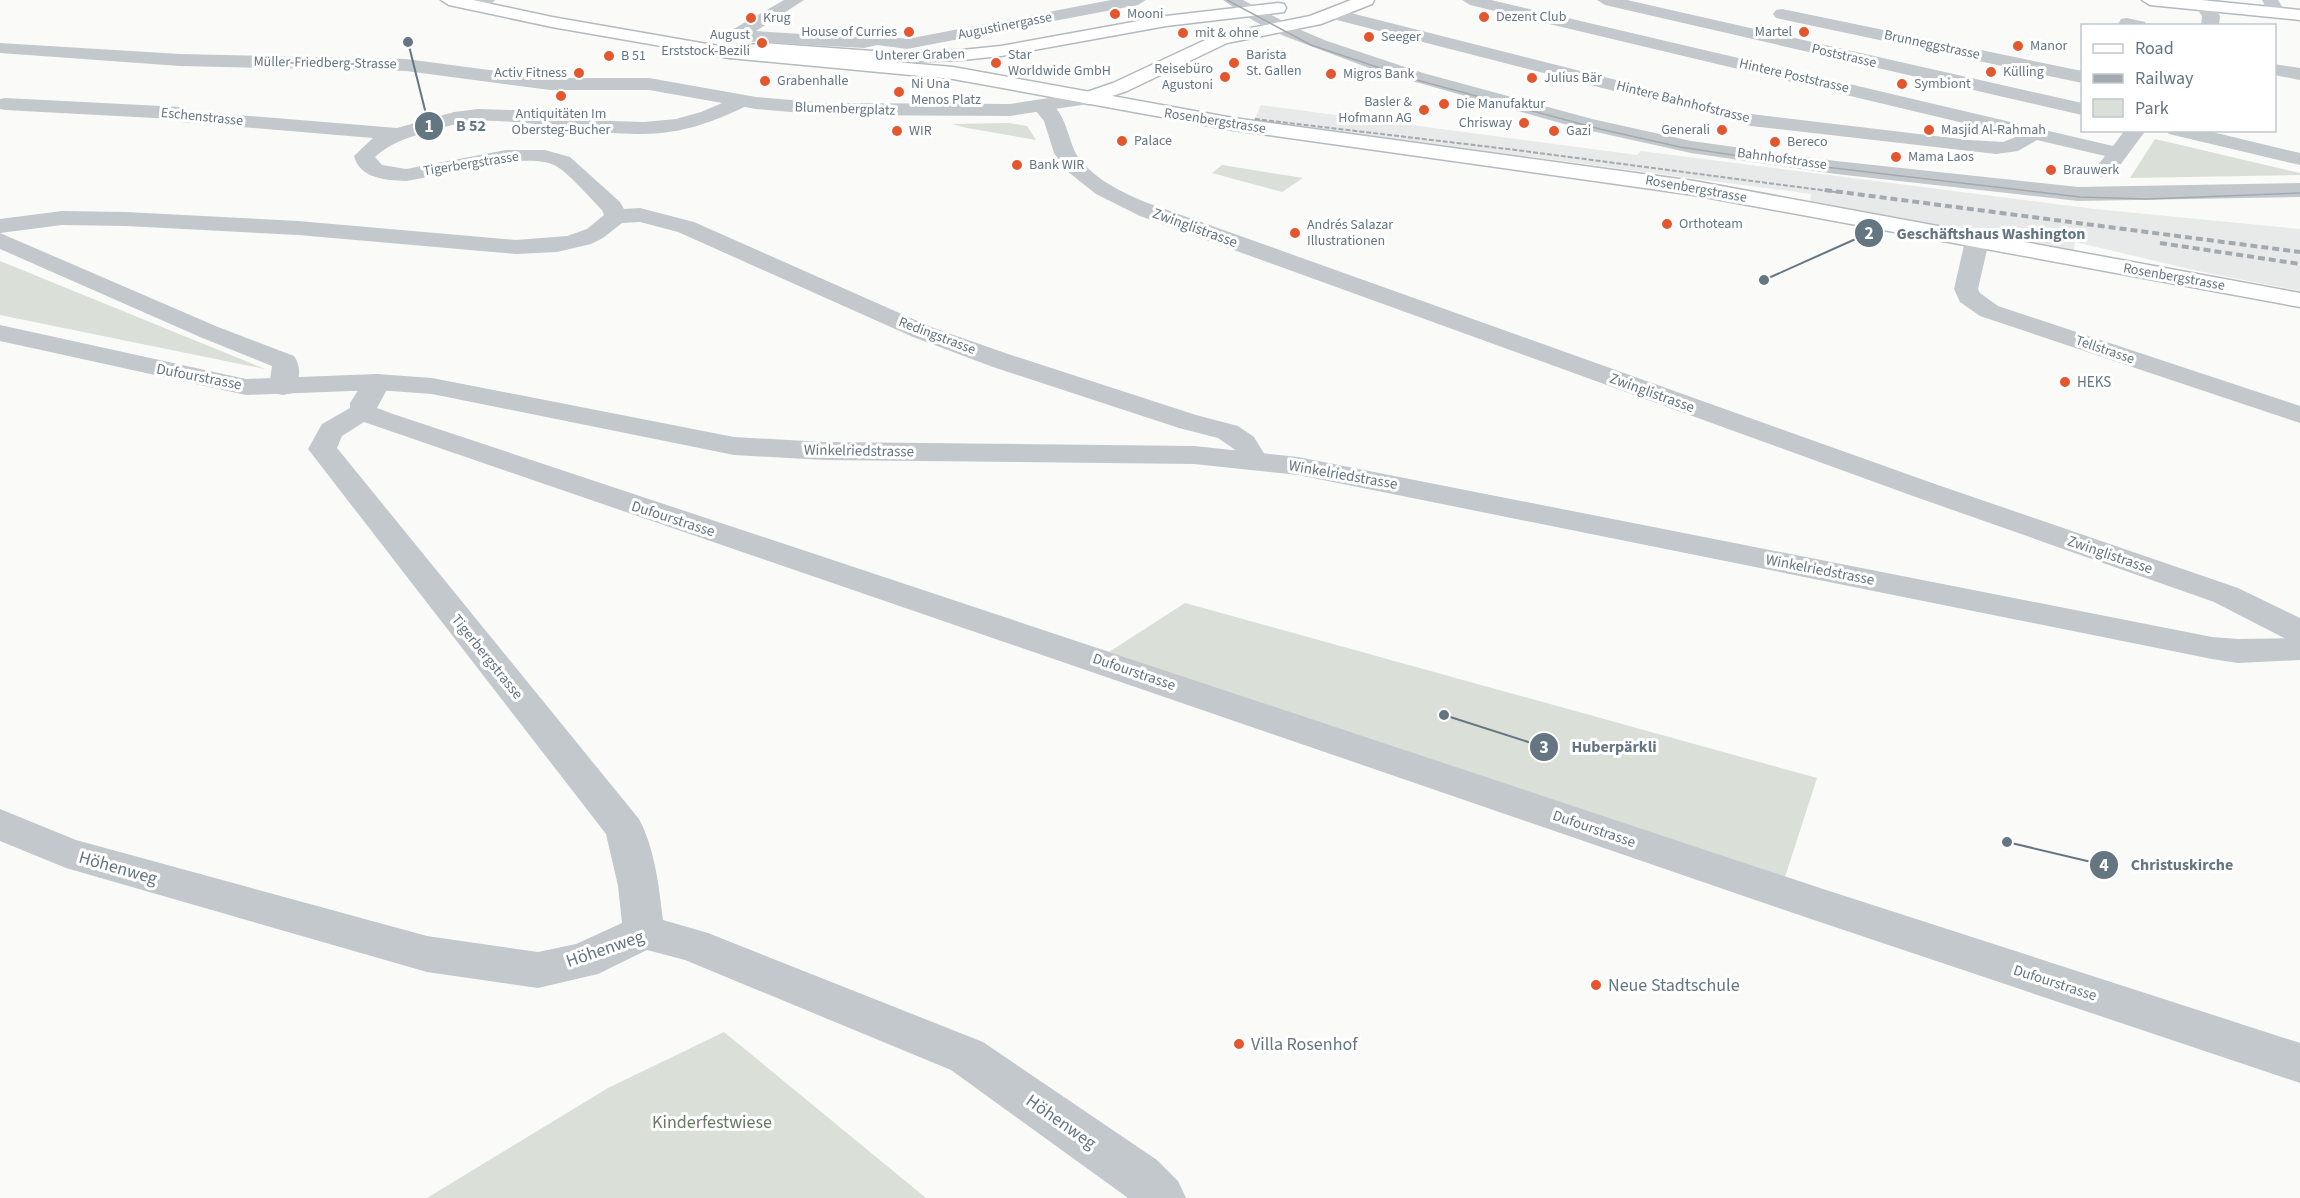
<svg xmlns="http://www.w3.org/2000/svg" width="2300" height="1198" font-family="'Source Sans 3',sans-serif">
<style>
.built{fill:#e8e9e9}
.green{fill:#dadfd7}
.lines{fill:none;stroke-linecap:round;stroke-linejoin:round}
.secondary-casing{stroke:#b3babf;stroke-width:3}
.primary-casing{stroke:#b5babe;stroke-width:3}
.minor{fill:#c3c8cc;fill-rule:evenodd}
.tertiary{fill:#c3c8cc;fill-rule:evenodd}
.secondary{fill:#fff;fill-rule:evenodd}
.primary{fill:#fff;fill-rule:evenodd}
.tram{stroke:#a2aab0;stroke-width:1.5}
.rail-far1{stroke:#a2aab0;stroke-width:2;stroke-dasharray:5 2;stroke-linecap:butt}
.rail{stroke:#a2aab0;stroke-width:4;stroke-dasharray:7 4;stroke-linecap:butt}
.poi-dot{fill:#e4572e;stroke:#fff;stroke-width:2}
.labels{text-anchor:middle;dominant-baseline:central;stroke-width:6;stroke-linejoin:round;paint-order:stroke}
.far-poi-label{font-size:14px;fill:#657683;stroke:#fff;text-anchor:start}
.far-street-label{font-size:14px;fill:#657683;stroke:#fff}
.street-label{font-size:15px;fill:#657683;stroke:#fff}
.poi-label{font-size:15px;fill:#657683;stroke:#fff;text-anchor:start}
.near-street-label{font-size:18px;fill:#657683;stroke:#fff}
.near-poi-label{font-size:18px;fill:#657683;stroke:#fff;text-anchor:start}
.near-park-label{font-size:18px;fill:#687a64;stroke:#fff}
.leader{fill:none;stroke:#657683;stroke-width:2}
.callout-dot{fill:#657683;stroke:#fff;stroke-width:2}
.mark-label{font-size:18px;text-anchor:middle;font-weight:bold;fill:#fff}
.callout-label{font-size:16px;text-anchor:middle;font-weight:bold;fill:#657683;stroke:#fff;stroke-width:6;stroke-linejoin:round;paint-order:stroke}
</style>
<rect width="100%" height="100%" fill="#fafaf8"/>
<path class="built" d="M1261 105 1637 155 1641 151 2095 209 2300 229V291L2198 271 2075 242 2074 250 1810 202 1811 194 1254 120Z"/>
<path class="green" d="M1009 123 1027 126 1036 140 967 128 952 124Z
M2155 139 2300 173V175L2130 178Z
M1222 165 1303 178 1282 192 1212 173Z
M0 261 265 369 0 315Z
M1185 603 1817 778 1785 877 1109 652Z
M724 1032 926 1198H427L608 1088Z"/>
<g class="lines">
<defs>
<path id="secondary" d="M1351 0H1374L1372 4 1321 24 1227 43 1127 91 1088 104 1081 102 1078 98 1081 94 1113 83 1216 35 1310 16Z
M2142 0H2201L2300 10V20L2150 5Z
M1278 3 1284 4 1286 8 1284 12 1166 26 1001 56 962 60 886 62 763 53 730 58 724 57 721 53 724 49 763 43 886 52 962 50 1001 46 1166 16Z"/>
<path id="primary" d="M441 0H473L552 17 730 48 953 67 1233 118 1694 181 2300 293V307L1694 195 1233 130 953 79 730 58 552 27 449 5Z"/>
</defs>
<use href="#secondary" class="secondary-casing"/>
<use href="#primary" class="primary-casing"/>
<path class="minor" d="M470 0H495C490 7 474 11 465 9L463 5Z
M784 0H804L756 31 864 38 877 35 907 39 1111 0H1146L1138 5 907 49 877 45 864 48 740 41H727L724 37 730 31Z
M1223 0H1243L1296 28 1327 41 1423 73 1592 119 1691 141 1836 161 2078 187 2300 183V197L2078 201 1836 174 1691 153 1578 128 1377 71 1284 36 1254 21Z
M1462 0H1491L2113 146 2125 130H2146L2112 176 2104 177 2096 176 2093 171 2105 156 2037 140 2018 151 1996 154 1751 126 1329 18 1326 14 1329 10 1335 9 1751 114 1969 140 2003 142 2018 136 1470 5Z
M1597 0H1627L2082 103V115L1605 5Z
M2198 0H2208L2220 16 2219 26H2201L2202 16 2194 4Z
M2262 0H2278L2285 11 2282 15H2270Z
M1782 9 2082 71V83L1776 18 1773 14 1776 10Z
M2127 18 2145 22 2147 26H2117L2121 19Z
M2274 64 2300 68V80L2274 75Z
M741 95 748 97 751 101 748 105C714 122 681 134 642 134 587 135 533 119 477 121 459 122 441 128 424 133 406 138 389 144 375 157L382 165 406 169 506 150H545L570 157 620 202 624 209 640 208 694 222 931 327 1011 355 1196 415 1238 426 1254 437 1268 460 1263 466 1253 469 1243 466 1234 449 1218 438 1179 428 993 367 913 337 678 232 640 222 622 223 603 238 591 244 557 252 516 254 298 235 126 226 62 225 0 233V219L62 211 126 212 298 221 516 240 567 236 587 229 604 215 602 210C591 199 566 170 554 165 522 151 442 176 406 181 386 180 360 179 354 156L373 138 181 122 173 119 5 110 0 109V99L5 98 181 107 189 111 397 128 454 112 478 109 512 110 611 121 644 122 676 119 701 112Z
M1042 100C1069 107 1066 144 1081 161 1098 181 1122 192 1145 202L1935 484 2238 588 2300 618V643L2288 640 2214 602 1913 496 1140 216 1096 194 1067 171 1054 153 1044 121 1032 106 1035 102Z
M2166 130H2204L2300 153V165L2169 134Z
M0 233 218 327 294 356C302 367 300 382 293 393L283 395 273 393 269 387 272 366 200 337 0 249Z
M1977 234 1985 236 1989 241 1978 289 1980 293 1998 306 2300 406V423L1980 316 1960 302 1954 289 1965 241 1969 236Z
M377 374 387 376 391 382 377 408 393 414 1820 888 2300 1043V1083L1805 917 364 422 342 436 337 448 639 819C655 849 659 887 663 920L708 933 983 1042 1157 1160 1178 1181 1186 1198H1128L951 1070 685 960 647 950 598 974 538 988 427 972 66 868 0 841V809L76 840 427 936 538 952 576 944 622 923 618 886 606 834 308 449 322 424 350 408V403L367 376Z"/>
<path class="tertiary" d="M0 43 180 54 406 59 550 78H649L756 97 825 103 1010 104 1088 92 1095 94 1098 98 1095 102 1088 104 1010 116 825 115 756 109 649 90H550L406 71 180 66 0 53Z
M0 325 246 379 377 374 432 378 734 437 824 442 1194 446 1298 457 2212 637 2238 639 2300 638V660L2238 663 2212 659 1298 475 1194 464 824 460 734 455 432 394 377 390 246 395 0 341Z"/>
<use href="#secondary" class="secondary"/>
<use href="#primary" class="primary"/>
<path class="tram" d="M1227 0 1311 45 1413 79 1600 129 1680 147 1766 160 2080 197 2147 199 2300 193"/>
<path class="rail-far1" d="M1255 119 1516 150 1836 192"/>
<path class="rail" d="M1825 190 2300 252
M2160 243 2300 264"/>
</g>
<g class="poi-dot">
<circle cx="1115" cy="14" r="6"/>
<circle cx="1484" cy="17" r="6"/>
<circle cx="751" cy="18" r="6"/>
<circle cx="909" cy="32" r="6"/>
<circle cx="1804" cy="32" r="6"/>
<circle cx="1183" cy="33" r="6"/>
<circle cx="1369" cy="37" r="6"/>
<circle cx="762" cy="43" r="6"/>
<circle cx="2018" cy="46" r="6"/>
<circle cx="609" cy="56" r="6"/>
<circle cx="996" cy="63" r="6"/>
<circle cx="1234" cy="63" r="6"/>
<circle cx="1991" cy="72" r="6"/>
<circle cx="579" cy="73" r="6"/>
<circle cx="1331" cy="74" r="6"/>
<circle cx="1225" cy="77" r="6"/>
<circle cx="1532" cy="78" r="6"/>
<circle cx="765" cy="81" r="6"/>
<circle cx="1902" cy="84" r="6"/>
<circle cx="899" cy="92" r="6"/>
<circle cx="561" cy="96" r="6"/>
<circle cx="1444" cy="104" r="6"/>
<circle cx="1424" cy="110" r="6"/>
<circle cx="1524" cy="123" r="6"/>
<circle cx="1722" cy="130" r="6"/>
<circle cx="1929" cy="130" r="6"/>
<circle cx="897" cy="131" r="6"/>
<circle cx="1554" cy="131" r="6"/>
<circle cx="1122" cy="141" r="6"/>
<circle cx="1775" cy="142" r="6"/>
<circle cx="1896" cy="157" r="6"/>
<circle cx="1017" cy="165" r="6"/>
<circle cx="2051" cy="170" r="6"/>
<circle cx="1667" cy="224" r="6"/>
<circle cx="1295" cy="233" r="6"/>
<circle cx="2065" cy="382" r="6"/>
<circle cx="1596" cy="985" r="6"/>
<circle cx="1239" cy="1044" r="6"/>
</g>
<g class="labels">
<g class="far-poi-label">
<text x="1127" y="14">Mooni</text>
<text x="1496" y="17">Dezent Club</text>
<text x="763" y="18">Krug</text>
<text x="897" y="32" text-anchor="end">House of Curries</text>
<text x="1792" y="32" text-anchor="end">Martel</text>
<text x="1195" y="33">mit &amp; ohne</text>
<text x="750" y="35" text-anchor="end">August<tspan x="750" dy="16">Erststock-Bezili</tspan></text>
<text x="1381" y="37">Seeger</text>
<text x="2030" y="46">Manor</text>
<text x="1008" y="55">Star<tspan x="1008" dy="16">Worldwide GmbH</tspan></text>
<text x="1246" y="55">Barista<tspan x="1246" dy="16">St. Gallen</tspan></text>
<text x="621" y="56">B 51</text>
<text x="1213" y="69" text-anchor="end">Reisebüro<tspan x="1213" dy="16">Agustoni</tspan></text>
<text x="2003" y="72">Külling</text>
<text x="567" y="73" text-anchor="end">Activ Fitness</text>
<text x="1343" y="74">Migros Bank</text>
<text x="1544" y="78">Julius Bär</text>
<text x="777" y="81">Grabenhalle</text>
<text x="911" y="84">Ni Una<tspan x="911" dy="16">Menos Platz</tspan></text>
<text x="1914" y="84">Symbiont</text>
<text x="1412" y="102" text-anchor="end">Basler &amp;<tspan x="1412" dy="16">Hofmann AG</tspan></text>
<text x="1456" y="104">Die Manufaktur</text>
<text x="561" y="114" text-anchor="middle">Antiquitäten Im<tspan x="561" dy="16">Obersteg-Bucher</tspan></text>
<text x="1512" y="123" text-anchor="end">Chrisway</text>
<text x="1710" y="130" text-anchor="end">Generali</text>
<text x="1941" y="130">Masjid Al-Rahmah</text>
<text x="909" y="131">WIR</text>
<text x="1566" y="131">Gazi</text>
<text x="1134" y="141">Palace</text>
<text x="1787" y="142">Bereco</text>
<text x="1908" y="157">Mama Laos</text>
<text x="1029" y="165">Bank WIR</text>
<text x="2063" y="170">Brauwerk</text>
<text x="1679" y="224">Orthoteam</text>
<text x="1307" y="225">Andrés Salazar<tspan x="1307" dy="16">Illustrationen</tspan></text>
</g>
<g class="far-street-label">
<text transform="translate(1005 26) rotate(-11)">Augustinergasse</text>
<text transform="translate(1932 45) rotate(12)">Brunneggstrasse</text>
<text transform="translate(920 55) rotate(-1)">Unterer Graben</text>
<text transform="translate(1844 56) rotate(13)">Poststrasse</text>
<text transform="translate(325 63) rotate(1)">Müller-Friedberg-Strasse</text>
<text transform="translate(1794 76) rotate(13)">Hintere Poststrasse</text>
<text transform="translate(1683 102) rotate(14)">Hintere Bahnhofstrasse</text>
<text transform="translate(845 109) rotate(2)">Blumenbergplatz</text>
<text transform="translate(202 117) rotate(6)">Eschenstrasse</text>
<text transform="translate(1215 121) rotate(9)">Rosenbergstrasse</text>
<text transform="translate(1782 159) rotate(8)">Bahnhofstrasse</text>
<text transform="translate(471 164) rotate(-9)">Tigerbergstrasse</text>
<text transform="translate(1696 189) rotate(10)">Rosenbergstrasse</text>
<text transform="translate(2174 277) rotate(10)">Rosenbergstrasse</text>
<text transform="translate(937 336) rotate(21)">Redingstrasse</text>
<text transform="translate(2105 350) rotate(19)">Tellstrasse</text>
</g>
<g class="street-label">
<text transform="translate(1195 228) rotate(20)">Zwinglistrasse</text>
<text transform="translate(199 377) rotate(11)">Dufourstrasse</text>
<text transform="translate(1652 393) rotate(20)">Zwinglistrasse</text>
<text transform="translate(859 451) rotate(1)">Winkelriedstrasse</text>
<text transform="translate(1343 475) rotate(10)">Winkelriedstrasse</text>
<text transform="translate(673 519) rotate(18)">Dufourstrasse</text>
<text transform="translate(2110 555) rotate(19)">Zwinglistrasse</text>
<text transform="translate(1820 570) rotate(11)">Winkelriedstrasse</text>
<text transform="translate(487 657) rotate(51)">Tigerbergstrasse</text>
<text transform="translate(1134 672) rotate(19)">Dufourstrasse</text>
<text transform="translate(1594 829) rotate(19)">Dufourstrasse</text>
<text transform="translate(2055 983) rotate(18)">Dufourstrasse</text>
</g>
<g class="poi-label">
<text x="2077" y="382">HEKS</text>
</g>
<g class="near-street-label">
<text transform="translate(118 868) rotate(16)">Höhenweg</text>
<text transform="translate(605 949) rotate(-19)">Höhenweg</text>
<text transform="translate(1061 1122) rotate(35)">Höhenweg</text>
</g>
<g class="near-poi-label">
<text x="1608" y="985">Neue Stadtschule</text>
<text x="1251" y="1044">Villa Rosenhof</text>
</g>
<g class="near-park-label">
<text x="712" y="1122">Kinderfestwiese</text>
</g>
</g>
<path class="leader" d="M408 42L429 126M1764 280L1869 233M1444 715L1544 747M2007 842L2104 865"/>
<g class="callout-dot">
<circle cx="408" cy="42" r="6"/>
<circle cx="1764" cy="280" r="6"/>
<circle cx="1444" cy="715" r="6"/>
<circle cx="2007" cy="842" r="6"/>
<circle cx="429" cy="126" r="15"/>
<circle cx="1869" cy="233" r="15"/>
<circle cx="1544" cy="747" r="15"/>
<circle cx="2104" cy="865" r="15"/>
</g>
<g class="mark-label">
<text x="429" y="132">1</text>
<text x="1869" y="239">2</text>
<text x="1544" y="753">3</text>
<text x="2104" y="871">4</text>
</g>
<g class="callout-label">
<text x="471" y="131">B 52</text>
<text x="1991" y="239">Geschäftshaus Washington</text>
<text x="1614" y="752">Huberpärkli</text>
<text x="2182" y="870">Christuskirche</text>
</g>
<rect x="2081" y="24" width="195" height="108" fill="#ffffff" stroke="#c1c8cd" stroke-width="1.5"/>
<rect x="2093" y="44" width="30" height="9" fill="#ffffff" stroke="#c1c8cd" stroke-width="1.5"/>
<text x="2135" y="54" font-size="18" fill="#657683">Road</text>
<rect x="2093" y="74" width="30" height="9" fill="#a2aab0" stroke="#c1c8cd" stroke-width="1.5"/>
<text x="2135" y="84" font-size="18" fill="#657683">Railway</text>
<rect x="2093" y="99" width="30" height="18" fill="#dadfd7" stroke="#c1c8cd" stroke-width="1.5"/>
<text x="2135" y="114" font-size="18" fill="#657683">Park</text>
</svg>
